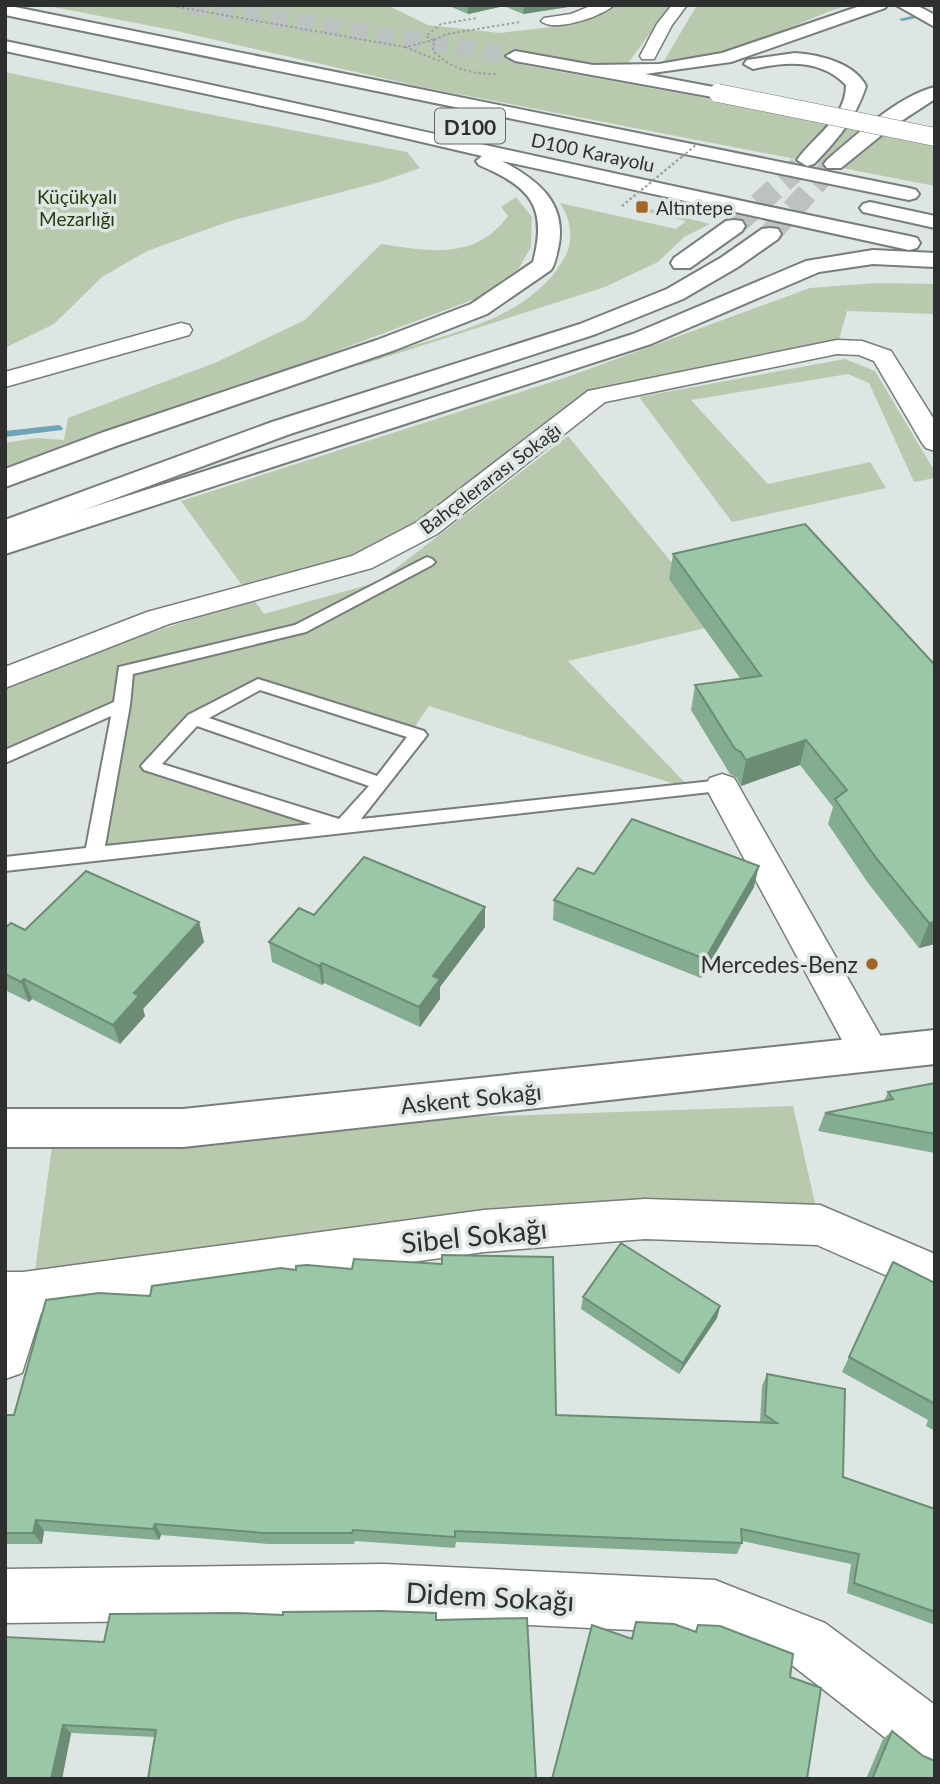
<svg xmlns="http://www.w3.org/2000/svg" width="940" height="1784" font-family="Lato,sans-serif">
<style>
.green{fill:#b9c9ad}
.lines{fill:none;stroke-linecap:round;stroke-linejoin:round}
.stream{fill:#6ba5b7;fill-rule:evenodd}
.secondary-tunnel-far1{stroke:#bbc2c0;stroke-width:18;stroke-dasharray:18 9;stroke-linecap:butt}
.secondary-tunnel{stroke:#bbc2c0;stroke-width:22;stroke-dasharray:22 11;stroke-linecap:butt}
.service-casing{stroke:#767d7b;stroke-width:4}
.minor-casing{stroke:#767d7b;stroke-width:3}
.tertiary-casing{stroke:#767d7b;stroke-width:4}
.secondary-casing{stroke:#767d7b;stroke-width:4}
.trunk-casing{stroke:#767d7b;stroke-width:4}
.path{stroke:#9aa09f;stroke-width:2;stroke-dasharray:2.5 2.5;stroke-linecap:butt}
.service{fill:#fff;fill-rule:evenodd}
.minor{fill:#fff;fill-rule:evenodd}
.tertiary{fill:#fff;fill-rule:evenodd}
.secondary{fill:#fff;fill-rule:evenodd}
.trunk{fill:#fff;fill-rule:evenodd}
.secondary-bridge-casing{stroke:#767d7b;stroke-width:19;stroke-linecap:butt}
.path-bridge-far1{stroke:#9aa09f;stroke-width:2;stroke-dasharray:2.5 2.5;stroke-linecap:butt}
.path-bridge{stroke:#9aa09f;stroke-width:2.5;stroke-dasharray:2.5 2.5;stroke-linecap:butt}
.secondary-bridge{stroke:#fff;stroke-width:18}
.wall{fill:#84ac90}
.shaded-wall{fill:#6c8c75}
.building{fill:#9ac8a7;stroke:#6c8c75;stroke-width:2}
.poi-dot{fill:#a16727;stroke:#dee6e4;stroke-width:2.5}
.labels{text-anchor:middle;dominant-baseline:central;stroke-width:7;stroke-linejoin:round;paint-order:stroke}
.far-street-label{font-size:19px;fill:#2d302f;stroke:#dee6e4}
.far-park-label{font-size:19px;fill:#243b0b;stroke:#dee6e4}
.far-poi-label{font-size:19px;fill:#2d302f;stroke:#dee6e4;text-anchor:start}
.shield{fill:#dee6e4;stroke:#626765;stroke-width:2}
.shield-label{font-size:21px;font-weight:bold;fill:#2d302f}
.poi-label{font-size:23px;fill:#2d302f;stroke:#dee6e4;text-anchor:end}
.street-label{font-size:23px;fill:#2d302f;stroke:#dee6e4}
.near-street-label{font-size:28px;fill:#2d302f;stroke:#dee6e4}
</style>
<rect width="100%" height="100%" fill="#dee6e4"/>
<path class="green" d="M43 5H387L428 25 500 33 568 25 615 5H671L628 63 610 66 530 54 518 64 935 140V186L422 87 172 30Z
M697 5H849C795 20 719 69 664 61Z
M5 72 197 112 407 152 420 168 380 182 230 221 147 251 102 277 54 324 5 348Z
M516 197 532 217 531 247 519 268 483 296 240 387 5 470V443L36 438 64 440 68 418 217 362 305 320 381 244C429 251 475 261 508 216L501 207Z
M560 203 676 229 686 221 642 211 646 208 710 224 684 237 658 262 605 287 358 366C364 359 385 355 396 351 454 332 528 318 562 262 575 242 572 222 560 203Z
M877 283 935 284V314L847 311 837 347 597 396 362 562 253 599 264 614 378 582 568 436 722 624 568 661 691 789 429 706 414 728 258 684 194 719 154 765 343 827 107 844 122 706 5 757V682L252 599 181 501 570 376 810 288Z
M845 359 875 371 935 472V478L914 482 869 383 848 374 691 400 768 484 870 462 886 488 732 522 639 397Z
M793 1106 820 1225 33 1285 54 1131Z"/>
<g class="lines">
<path class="stream" d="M935 11V14L902 21 899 19Z
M59 425 63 428 62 430 5 437V431Z"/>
<path class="secondary-tunnel-far1" d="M190 5 515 56"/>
<path class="secondary-tunnel" d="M734 226 807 160
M770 234 830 168"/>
<defs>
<path id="service" d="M427 557 432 559 435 562 432 565 306 632 133 674 130 705 105 846 312 824 144 770 141 766 188 715 258 679 424 731 427 735 424 739 361 819 722 780 728 782 731 786 728 790 5 871V857L86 848 111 716 5 763V750L114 702 119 667 295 625ZM260 690 407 737 377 776 209 718ZM197 726 369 786 339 819 162 764Z"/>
<path id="minor" d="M593 5H614C603 16 554 33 541 21L544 18 571 14Z
M672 5H687L672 25 654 59H642L640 56 657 24Z
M181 323 189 325 192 330 189 335 5 387V372Z
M837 340 862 341 891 351 935 421V451L926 448 922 443 874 361 859 355 837 354 605 402 437 534 372 568 169 624 5 688V667L147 612 352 556 417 522 588 391Z
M722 774 734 778 884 1042 890 1054 884 1066 870 1071 856 1066 705 786 710 778Z
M645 1199 820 1205 935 1254V1297L817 1245 645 1239 484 1252 41 1313 22 1373 5 1379V1272H23L484 1210Z
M384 1564 715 1580 825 1623 935 1705V1770L915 1761 788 1662 715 1634 384 1618 5 1623V1569Z"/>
<path id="tertiary" d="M935 1030V1064L183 1147H5V1109H183Z"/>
<path id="secondary" d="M863 5H887L885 8 731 62 645 74 724 89 727 93 724 97 718 98 515 61 506 56 515 51 593 65 659 64 722 53Z
M896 5H916L935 15V27Z
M795 53C821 55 854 63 866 86 856 118 837 140 814 164L807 166 797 160C814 136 846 118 846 85 821 59 786 61 753 69L744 64 747 60Z
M935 87V99L889 129 841 168H827L824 164 827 160C855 136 898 96 935 87Z
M734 220 742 221 745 226 742 231 690 268H674L671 263 674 258 726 221Z
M770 228 778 229 781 234 778 239 738 267 683 299 596 334 290 434 5 539V520L272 422 580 324 667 289 722 257 762 229Z"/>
<path id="trunk" d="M5 5 909 188 916 190 919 194 916 198 909 200 5 15Z
M5 41C307 104 607 174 909 236L917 238 920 243 917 248 909 250 502 161C536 179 566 201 559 244 557 253 556 262 551 270L487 314 395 350 119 445 5 487V469L101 433 377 340 471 304 533 262C548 206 530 187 479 165L476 161 482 156 319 118 5 51Z
M870 202 935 216V228L863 212 860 208 863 204Z
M873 250 935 253V267L873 264 819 272 651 344 5 554V535L633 334 806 261Z"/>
</defs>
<use href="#service" class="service-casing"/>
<use href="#minor" class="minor-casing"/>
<use href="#tertiary" class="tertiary-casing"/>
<use href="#secondary" class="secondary-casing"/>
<use href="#trunk" class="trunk-casing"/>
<path class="path" d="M167 5 405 47 434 40
M433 40 426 36 441 24 477 18
M405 47 442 62
M496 74C471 74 451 69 433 51L434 40 447 34 520 22"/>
<use href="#service" class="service"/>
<use href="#minor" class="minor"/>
<use href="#tertiary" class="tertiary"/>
<use href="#secondary" class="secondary"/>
<use href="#trunk" class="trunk"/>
<defs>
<path id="secondary-bridge" d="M718 93 935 137"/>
</defs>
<use href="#secondary-bridge" class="secondary-bridge-casing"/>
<path class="path-bridge-far1" d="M682 157 698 143"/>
<path class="path-bridge" d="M622 206 684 155"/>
<use href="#secondary-bridge" class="secondary-bridge"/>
</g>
<path class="wall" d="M447 5H572L568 7 523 14 504 6 468 14Z
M673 554 933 663 935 662V944L919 948 868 883 828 824 833 807 800 765 741 786 736 777 730 774 691 710 695 685 740 678 669 579Z
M594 874 754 887 701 978 553 920 554 900Z
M485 907V927L440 987V999L420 1027 324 983 322 985 272 962 269 942 314 915Z
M199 922 204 942 143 1009 145 1016 120 1044 32 999 29 1002 5 990V928L25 930Z
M935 1083V1153L818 1131 825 1113 884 1101 888 1092Z
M893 1262 935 1283V1431L926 1426 928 1420 842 1372Z
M583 1297 720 1306 717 1318 679 1374 581 1309Z
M767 1374 843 1477 935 1509V1625L847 1593 851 1564 742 1541V1543L737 1554 456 1542 455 1548 355 1541 354 1544H268L161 1535 159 1540 44 1531 42 1544H5V1415H556L760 1422 762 1386Z
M436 1613V1620L155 1737 71 1733 62 1779H5L104 1642 283 1615Z
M892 1731 923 1756 935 1779H866L883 1739Z"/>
<path class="shaded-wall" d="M468 5H504V6L468 14Z
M524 5H572L568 7 523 14Z
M806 740 800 765 741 786 746 760Z
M759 866 754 887 701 978 705 959Z
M485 907V927L440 987V999L420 1027 419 1007 433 976Z
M199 922 204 942 143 1009 145 1016 120 1044 113 1025 134 993Z
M935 922V944L919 948 929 923Z
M322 963 324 983 322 985 319 966Z
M24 979 32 999 29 1002 21 982Z
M720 1306 717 1318 679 1374 683 1363Z
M36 1520 44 1531 42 1544 33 1533Z
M155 1524 161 1535 159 1540 153 1529Z
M63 1725 71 1733 62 1779H51Z"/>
<path class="building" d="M805 524 933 663 935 662V922L929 923 876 858 835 799 847 790 806 740 746 760 741 752 735 749 695 685 761 676 673 554Z
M632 819 759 866 705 959 554 900 578 868 594 874Z
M364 857 485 907 433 976 440 979 419 1007 322 963 319 966 269 942 299 908 314 915Z
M86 871 199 922 134 993 139 996 113 1025 24 979 21 982 5 974V928L11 923 25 930Z
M935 1083V1134L825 1113 893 1099 888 1092Z
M621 1243 720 1306 683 1363 583 1297Z
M442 1255 553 1257 556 1415 777 1423 765 1415 767 1374 845 1389 843 1477 935 1509V1612L854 1583 859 1554 741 1529 742 1543 455 1531V1537L353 1530 352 1533H264L155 1524 153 1529 36 1520 33 1533H5V1415H14L46 1300 99 1293 150 1296 152 1286 281 1268 296 1270V1266L307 1265 352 1269 354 1259 442 1264Z
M893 1262 935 1283V1404L849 1357Z
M382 1611 436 1613V1620L527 1618 536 1779H148L156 1730 63 1725 51 1779H5V1637L104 1642 110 1614 236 1613 283 1615V1612Z
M636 1622 674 1624 696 1632 698 1625 720 1626 793 1654 790 1677 821 1688 807 1779H552L592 1625 632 1639Z
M892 1731 923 1756 935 1761V1779H872Z"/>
<g class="poi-dot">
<rect x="635" y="200" width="14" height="14" rx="3.5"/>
<circle cx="872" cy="964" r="7"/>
</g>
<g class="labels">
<g class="far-street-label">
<text transform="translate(593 152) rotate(12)">D100 Karayolu</text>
<text transform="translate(490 478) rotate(-37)">Bahçelerarası Sokağı</text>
</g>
<g class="far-park-label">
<text x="77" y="196">Küçükyalı<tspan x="77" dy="22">Mezarlığı</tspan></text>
</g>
<g class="far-poi-label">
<text x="656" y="207">Altıntepe</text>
</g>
<rect class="shield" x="435" y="108.5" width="70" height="35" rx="5"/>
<g class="shield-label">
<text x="470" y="126">D100</text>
</g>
<g class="poi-label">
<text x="858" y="964">Mercedes-Benz</text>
</g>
<g class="street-label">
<text transform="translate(471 1098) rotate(-6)">Askent Sokağı</text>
</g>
<g class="near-street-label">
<text transform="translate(474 1235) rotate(-6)">Sibel Sokağı</text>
<text transform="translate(490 1596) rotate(3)">Didem Sokağı</text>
</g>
</g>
<rect width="940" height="1784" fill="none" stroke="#2d302f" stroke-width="14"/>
</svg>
